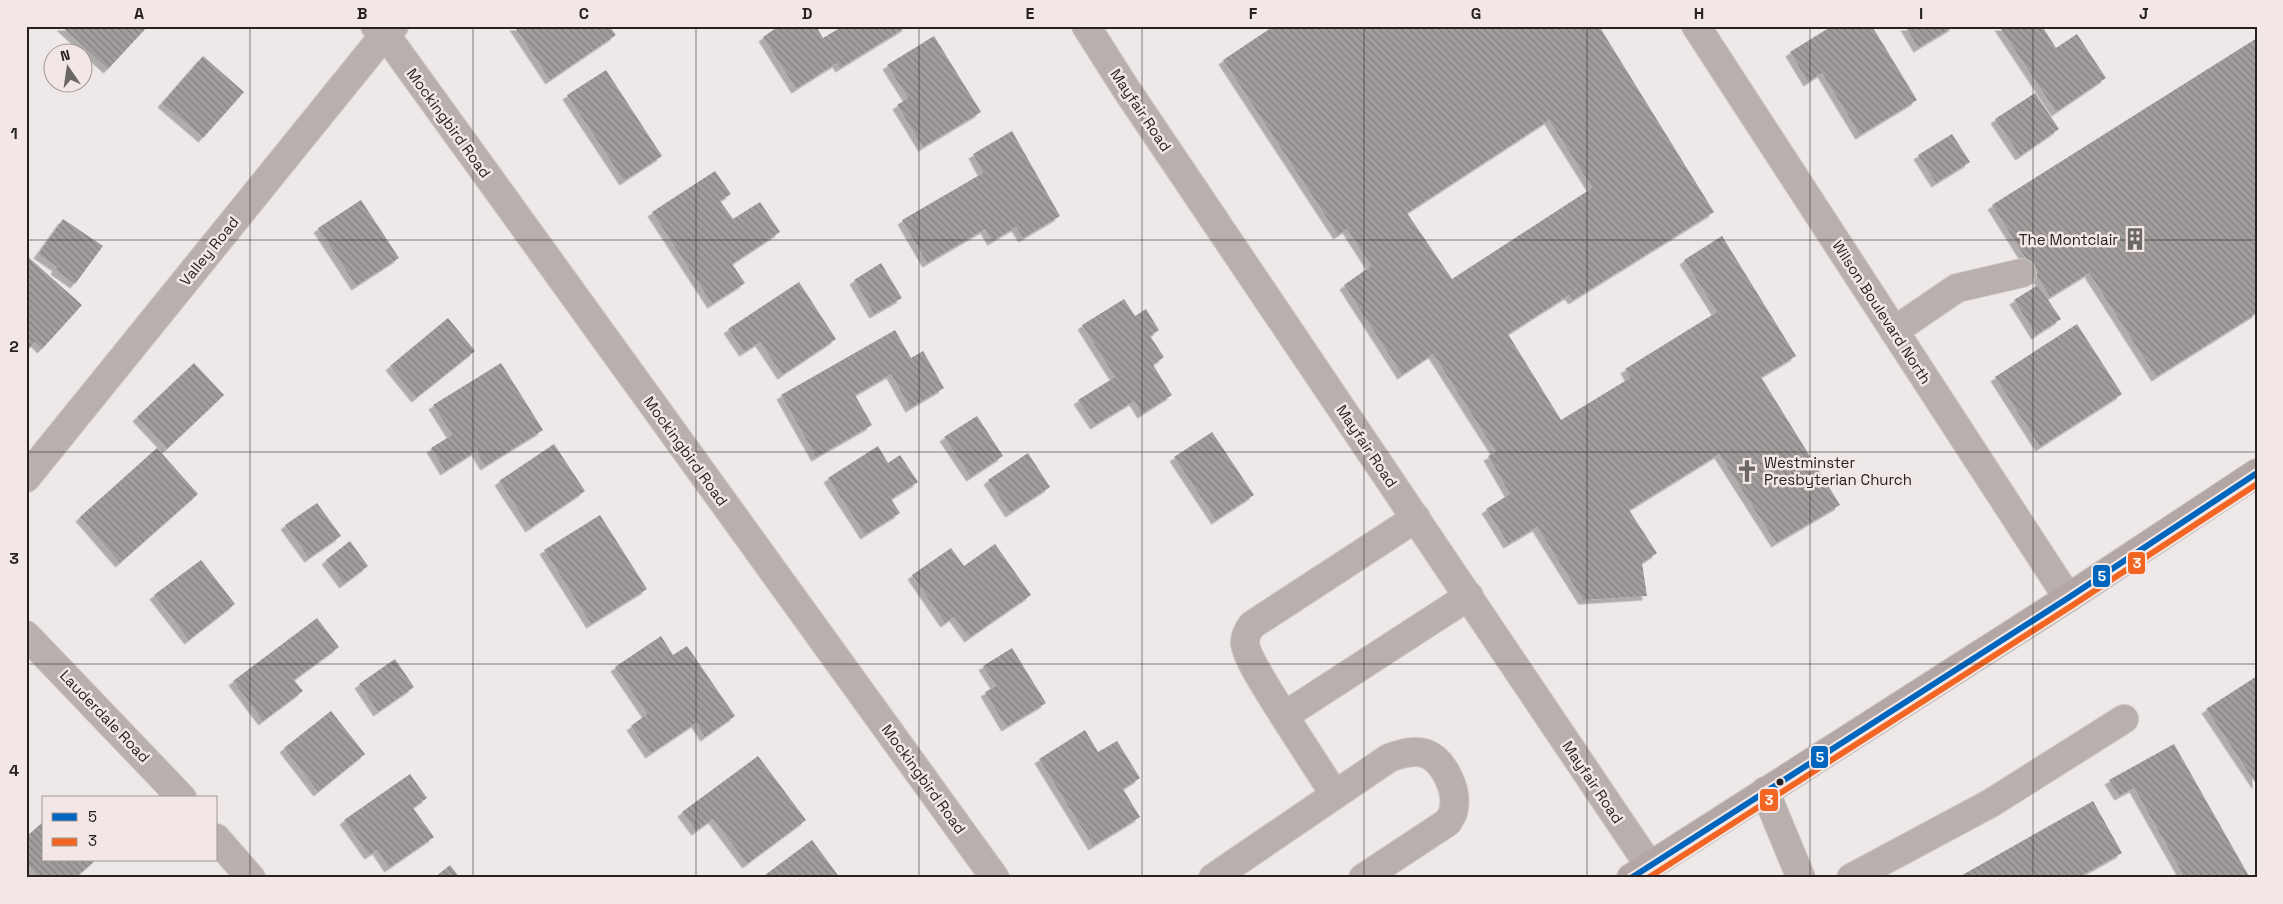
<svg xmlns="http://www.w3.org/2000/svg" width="2283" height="904" font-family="'Space Grotesk',sans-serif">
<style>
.building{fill:url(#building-back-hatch);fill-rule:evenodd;filter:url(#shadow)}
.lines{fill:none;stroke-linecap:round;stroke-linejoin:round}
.minor-casing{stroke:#c9c6c5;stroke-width:30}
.major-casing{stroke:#c9c6c5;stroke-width:30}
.minor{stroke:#b9afad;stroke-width:28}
.major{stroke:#b2a7a4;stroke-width:28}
.bus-1-casing{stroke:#f2e7e4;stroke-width:10}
.bus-2-casing{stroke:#f2e7e4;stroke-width:10}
.bus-1{stroke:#0065bd;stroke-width:6}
.bus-2{stroke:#f26522;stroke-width:6}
.grid{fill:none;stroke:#262221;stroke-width:1;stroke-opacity:0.55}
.bus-dot{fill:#262221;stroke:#f2e7e4;stroke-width:2}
.labels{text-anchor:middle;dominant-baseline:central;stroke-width:5;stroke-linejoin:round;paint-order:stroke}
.street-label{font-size:15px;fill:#262221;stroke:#f2e7e4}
.poi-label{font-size:15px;fill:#262221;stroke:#f2e7e4;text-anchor:end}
.line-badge{stroke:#f2e7e4;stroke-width:2}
.badge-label{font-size:14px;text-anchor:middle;font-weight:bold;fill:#fff}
.neatline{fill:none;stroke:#262221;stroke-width:2}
.grid-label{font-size:16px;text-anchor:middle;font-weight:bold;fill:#262221}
</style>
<defs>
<pattern id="building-back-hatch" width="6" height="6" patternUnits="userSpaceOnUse" patternTransform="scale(1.25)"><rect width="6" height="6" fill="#a29e9d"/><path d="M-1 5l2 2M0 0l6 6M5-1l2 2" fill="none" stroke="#848080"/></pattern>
<filter id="shadow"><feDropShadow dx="-4.5" dy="4.5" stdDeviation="0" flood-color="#0004"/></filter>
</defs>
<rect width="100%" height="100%" fill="#eee9e8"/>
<path class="building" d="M61 26H148L108 69Z
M514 26H609L616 35 550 80Z
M779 26H816L823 38 843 26H908L840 68 837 63 796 89 763 37Z
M1274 26H1599L1714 212 1573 300 1569 295 1508 334 1561 420 1630 378 1625 369 1717 312 1684 260 1722 236 1796 356 1761 377 1840 505 1776 543 1719 454 1629 510 1657 553 1642 563 1647 596 1583 600 1537 527 1508 544 1486 509 1510 494 1488 456 1496 452 1433 354 1402 375 1344 285 1371 266 1347 229 1338 235 1223 60ZM1549 120 1592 188 1452 279 1407 213Z
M1832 26H1872L1917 100 1860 135 1822 73 1808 82 1790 52Z
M1905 26H1955L1918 48Z
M1999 26H2042L2056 48 2077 34 2106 78 2056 112Z
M934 36 981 112 923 147 897 105 908 98 887 65Z
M2257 38V313L2156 377 2089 273 2050 297 1992 205Z
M203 56 244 92 203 138 162 103Z
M606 70 662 156 624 181 567 95Z
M2035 93 2059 129 2020 156 1995 119Z
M1012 131 1060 216 1023 238 1016 227 992 241 985 229 927 263 902 220 983 173 973 154Z
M1952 134 1970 162 1936 183 1918 155Z
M715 171 731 194 720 201 733 219 760 202 780 232 732 264 745 283 712 304 652 212Z
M361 200 399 258 356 286 318 228Z
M63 219 103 246 75 284 55 270 57 267 38 254Z
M26 255 82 305 42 349 35 342 26 352Z
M881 263 902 298 874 314 854 280Z
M799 282 836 339 782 375 760 342 744 352 728 329Z
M2038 285 2061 319 2036 335 2014 300Z
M1124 299 1135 316 1146 309 1159 330 1150 336 1164 357 1153 365 1172 395 1142 414 1134 401 1095 425 1078 400 1115 377 1082 325Z
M448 318 475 351 416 398 390 366Z
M2077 324 2122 394 2040 447 1995 377Z
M895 330 911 358 923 351 944 388 910 408 891 374 855 395 872 425 816 457 781 395Z
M194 363 224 395 167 449 137 417Z
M501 363 543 430 485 466 476 451 445 471 431 448 452 435 433 405Z
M977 416 1003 456 971 477 944 437Z
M1212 432 1254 495 1216 520 1174 457Z
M554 444 585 491 530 528 499 481Z
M878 446 888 463 900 455 918 482 891 499 900 513 865 535 828 478Z
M157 448 198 494 120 563 80 517Z
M1028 453 1050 487 1010 513 988 480Z
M317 503 341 536 309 558 285 525Z
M600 515 647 589 591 624 544 550Z
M350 541 368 566 344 584 326 560Z
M995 544 1031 595 969 638 954 617 945 623 912 575 951 548 964 566Z
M201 560 235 604 189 640 154 595Z
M317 618 339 647 294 680 303 691 263 721 233 681Z
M661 636 673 655 687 646 735 716 705 737 696 723 650 754 631 726 647 714 615 667Z
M1012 648 1046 703 1006 727 985 692 996 686 983 666Z
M395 659 414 687 378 712 359 684Z
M2257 676V785L2206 709Z
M331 711 365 754 318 792 284 748Z
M1085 730 1098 752 1117 741 1140 778 1123 789 1140 817 1093 846 1039 759Z
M2174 744 2250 878H2185L2134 788 2119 796 2109 780Z
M758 756 806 820 747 864 713 819 696 831 682 812Z
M410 774 427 798 413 808 434 837 389 868 377 850 369 855 344 820Z
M2093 801 2122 853 2077 878H1957Z
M44 821V860H96L75 878H39L26 863V837Z
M812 840 840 878H761Z
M450 865 460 878H434Z"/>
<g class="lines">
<defs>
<path id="minor" d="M375 26 385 34 995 878
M1086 26 1126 89 1649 865
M1696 26 2068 598
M1894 331 1957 288 2022 273
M26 478 385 34 394 26
M1416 518 1252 625C1248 630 1245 635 1245 643 1246 658 1275 701 1284 716L1469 596
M26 635 182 798
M1284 716 1335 795
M1765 791 1801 878
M216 838 251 878
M1213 878 1389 758C1400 754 1412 750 1424 753 1444 759 1459 792 1453 812 1452 816 1449 819 1448 822L1363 878
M1851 878 1991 803 2124 719"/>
<path id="major" d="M1631 878 2068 598 2257 473"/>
</defs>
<use href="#minor" class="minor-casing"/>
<use href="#major" class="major-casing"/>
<use href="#minor" class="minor"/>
<use href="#major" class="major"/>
<defs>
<path id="bus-1" d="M1631 878 2068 598 2257 473"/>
<path id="bus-2" d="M1648 878 2073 605 2257 484"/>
</defs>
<use href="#bus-1" class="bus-1-casing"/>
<use href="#bus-2" class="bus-2-casing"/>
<use href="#bus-1" class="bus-1"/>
<use href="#bus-2" class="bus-2"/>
</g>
<path class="grid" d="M250 26V878M473 26V878M696 26V878M919 26V878M1142 26V878M1364 26V878M1587 26V878M1810 26V878M2033 26V878M26 240H2257M26 452H2257M26 664H2257"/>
<defs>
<symbol id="building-bare" viewBox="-9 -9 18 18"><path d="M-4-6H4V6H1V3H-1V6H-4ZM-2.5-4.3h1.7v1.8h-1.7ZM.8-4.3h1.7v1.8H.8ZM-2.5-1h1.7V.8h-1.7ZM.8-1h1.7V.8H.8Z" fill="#6c6867" stroke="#f2e7e4" stroke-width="2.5" paint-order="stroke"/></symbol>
<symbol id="church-bare" viewBox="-9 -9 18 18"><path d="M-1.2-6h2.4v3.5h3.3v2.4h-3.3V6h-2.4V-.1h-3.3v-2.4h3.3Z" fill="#6c6867" stroke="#f2e7e4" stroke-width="2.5" paint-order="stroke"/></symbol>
</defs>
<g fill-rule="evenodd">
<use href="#building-bare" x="2119" y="223" width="32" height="32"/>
<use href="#church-bare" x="1731" y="455" width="32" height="32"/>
</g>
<circle class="bus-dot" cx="1780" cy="782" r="4.5"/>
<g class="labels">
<g class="street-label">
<text transform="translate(1141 110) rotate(56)">Mayfair Road</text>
<text transform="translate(449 123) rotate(54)">Mockingbird Road</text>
<text transform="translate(209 251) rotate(-51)">Valley Road</text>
<text transform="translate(1882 312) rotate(57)">Wilson Boulevard North</text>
<text transform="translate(1367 446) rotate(56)">Mayfair Road</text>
<text transform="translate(686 451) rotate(54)">Mockingbird Road</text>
<text transform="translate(105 716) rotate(46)">Lauderdale Road</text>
<text transform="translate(924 779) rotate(54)">Mockingbird Road</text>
<text transform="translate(1593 782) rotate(56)">Mayfair Road</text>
</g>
<g class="poi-label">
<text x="2118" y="239">The Montclair</text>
<text x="1764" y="462" text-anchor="start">Westminster<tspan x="1764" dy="17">Presbyterian Church</tspan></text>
</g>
</g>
<g class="line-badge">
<rect x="2127" y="551" width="19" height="24" rx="5" fill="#f26522"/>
<rect x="2092" y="564" width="19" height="24" rx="5" fill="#0065bd"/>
<rect x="1810" y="745" width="19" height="24" rx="5" fill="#0065bd"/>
<rect x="1759" y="788" width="20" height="24" rx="5" fill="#f26522"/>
</g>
<g class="badge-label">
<text x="2137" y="568">3</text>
<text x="2102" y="581">5</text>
<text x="1820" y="762">5</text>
<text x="1769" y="805">3</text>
</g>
<rect width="2283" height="904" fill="none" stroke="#f2e7e4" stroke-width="55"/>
<rect x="42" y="796" width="175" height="65" fill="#f2e7e4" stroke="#a09896"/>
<rect x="52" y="813" width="25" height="8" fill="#0065bd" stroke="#a09896"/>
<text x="88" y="822" font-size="15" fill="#262221">5</text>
<rect x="52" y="838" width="25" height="8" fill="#f26522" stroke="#a09896"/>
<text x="88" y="846" font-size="15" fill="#262221">3</text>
<g transform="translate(68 68) rotate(347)"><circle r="24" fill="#f2e7e4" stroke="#a09896"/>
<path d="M0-4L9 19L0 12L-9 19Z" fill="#6c6867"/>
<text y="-8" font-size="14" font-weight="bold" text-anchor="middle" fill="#262221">N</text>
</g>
<rect x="28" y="28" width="2228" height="848" class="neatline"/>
<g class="grid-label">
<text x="139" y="19">A</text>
<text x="362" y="19">B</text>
<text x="584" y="19">C</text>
<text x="807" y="19">D</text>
<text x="1030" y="19">E</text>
<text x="1253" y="19">F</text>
<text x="1476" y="19">G</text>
<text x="1699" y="19">H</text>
<text x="1921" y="19">I</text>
<text x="2144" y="19">J</text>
<text x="14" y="139">1</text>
<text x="14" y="352">2</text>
<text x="14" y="564">3</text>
<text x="14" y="776">4</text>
</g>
</svg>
